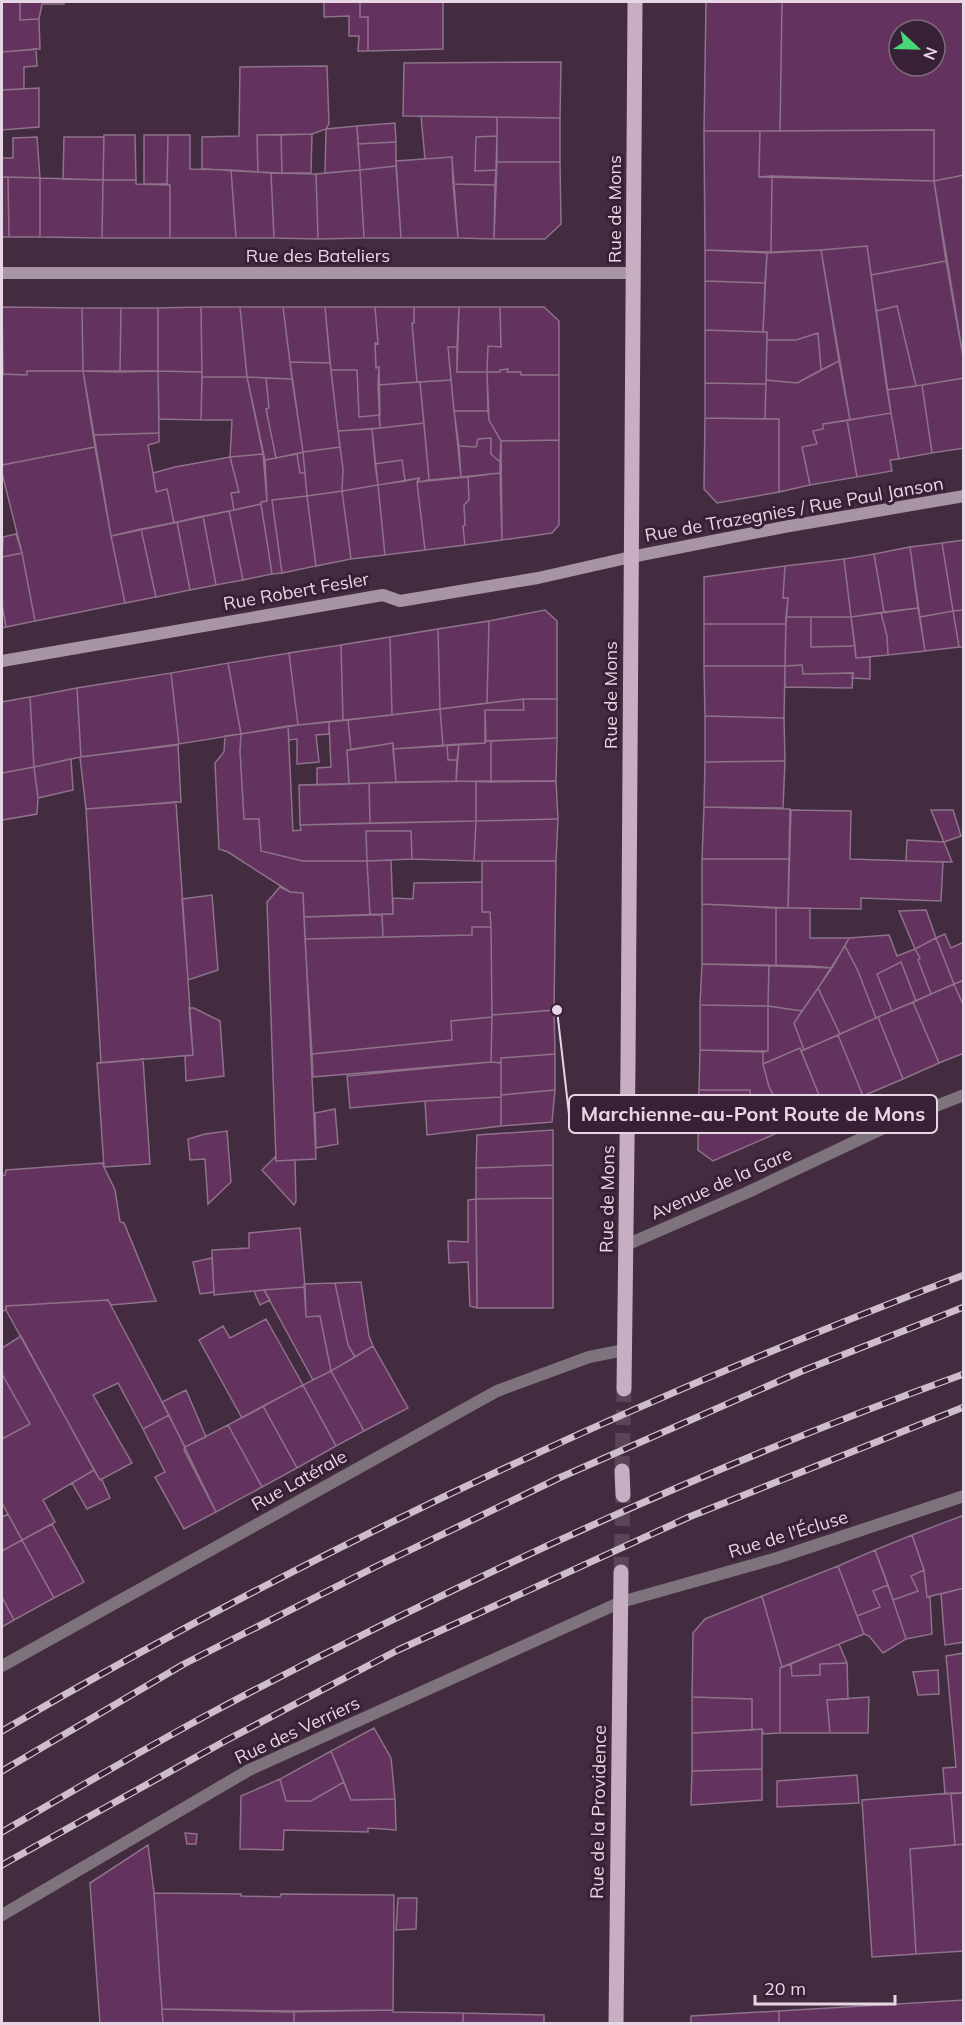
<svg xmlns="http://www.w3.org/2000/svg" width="965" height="2025" font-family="Mulish,sans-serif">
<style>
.building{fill:#63325e;stroke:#8e728a;stroke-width:1.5;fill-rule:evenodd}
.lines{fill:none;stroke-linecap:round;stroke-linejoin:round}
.primary-tunnel{stroke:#5c4559;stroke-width:15;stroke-dasharray:15 8;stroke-linecap:butt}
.minor{stroke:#7e727c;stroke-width:12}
.secondary{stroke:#a794a4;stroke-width:12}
.primary{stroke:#c7aec3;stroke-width:15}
.rail-casing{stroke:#cebdcb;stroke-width:7}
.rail{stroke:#382136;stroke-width:4.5;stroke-dasharray:14;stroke-linecap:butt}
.labels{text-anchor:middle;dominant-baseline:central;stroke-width:6;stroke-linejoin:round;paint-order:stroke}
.street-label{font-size:18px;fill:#e7d7e4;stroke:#382136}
.leader{fill:none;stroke:#e7d7e4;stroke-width:2}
.callout-dot{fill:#e7d7e4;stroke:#382136;stroke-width:2}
.callout{fill:#382136;stroke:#e7d7e4;stroke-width:2}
.callout-label{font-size:20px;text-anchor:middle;font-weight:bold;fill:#e7d7e4}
</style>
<rect width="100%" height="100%" fill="#432b40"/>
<path class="building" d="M2 2H20V20L39 19 40 49 2 52Z
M20 2H64V4H42L39 19 20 20Z
M324 2H360V17H368V51H358L359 36H349V16L324 17Z
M360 2H443V49L368 51V17H360Z
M706 2H782L780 131H704Z
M782 2H964V175L934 181V130L780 131ZM899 30H935V66H899Z
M36 49 37 66 24 67V89L2 90V52Z
M561 62 560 118 403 116 404 63Z
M327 66 329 124 326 129 312 134 257 135 258 172 202 169V137L239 136 240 67Z
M39 88V127L2 130V90Z
M421 116 497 117V136L476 137 475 171 496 170 495 185 453 184 452 157 425 159Z
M497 117 560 118V162H497Z
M395 123 396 142 358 144 357 126Z
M357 126 360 170 325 173 326 129Z
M902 130H934V181L759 177 760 131Z
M704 131H760L759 177 772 176 771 252 705 250Z
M312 134 311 173H282L281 135Z
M104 135H135L136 180H103Z
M144 135H168L167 184H144Z
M168 135H190V169L231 170 236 238H170V185L167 184Z
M257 135H281L282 173 258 172Z
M497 136 496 170 475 171 476 137Z
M37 137 40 178 2 177V158H13V138Z
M64 137H104L103 180 63 179Z
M396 142V166L360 170 358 144Z
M452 157 458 238H401L396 161Z
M497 162H560L561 224 545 239H494Z
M396 166 401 238H364L360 170Z
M231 170 271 173 274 238H236Z
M360 170 364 238 318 239 316 174Z
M271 173 316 174 318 239 274 238Z
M964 175V362L934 181Z
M772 176 934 181 946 261 871 275 867 246 821 250 771 252Z
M2 177H8L9 237H2Z
M8 177 40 178V237H9Z
M40 178 103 180 102 238 40 237Z
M103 180H136V184L170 185V238H102Z
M453 184 495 185 494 239 458 238Z
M867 246 891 413 850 420 821 250Z
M705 250 767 253 765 283 705 281Z
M821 250 839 361 821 370 818 333 796 340H767V332H763L767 253Z
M946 261 964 362V378L916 386 897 306 876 311 871 275Z
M705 281 765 283 763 332 705 330Z
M897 306 916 386 887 390 876 311Z
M2 307 82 308 83 371H27V375L3 374Z
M201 307H240L247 377H202Z
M201 307 202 372 158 371V308Z
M240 307H283L292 379 247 377Z
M283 307H325L330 363 290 362Z
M325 307H375L378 344 375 343 376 368 379 367 380 415 359 417 357 370H331Z
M375 307H414V323H412L417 382 378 385 379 367 376 368 375 343 378 344Z
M414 307H459L457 347H448L451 380 417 382 412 323H414Z
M459 307H500L501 347 488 346 487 372H457Z
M500 307H544L559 321V375H521V372H507L508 369 500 370V372H487L488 346 501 347Z
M82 308H121L120 372 83 371Z
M121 308H158V371L120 372Z
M2 312 3 374 2 378Z
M705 330 767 332 766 384 705 383Z
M818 333 821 370 797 383 766 380 767 340H796Z
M448 347H457V372H487L488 411H454Z
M839 361 850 420 823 424V429L813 431 817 444 802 447 810 485 779 492V419H765L766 380 797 383Z
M290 362 330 363 340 447 303 452Z
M508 369 507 372H521V375H559V440L501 441 489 420 487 372H500V370Z
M331 370H357L359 417 379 415 380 428 338 431Z
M27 371H83L95 447 2 465V378L3 374 27 375Z
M83 371H158L159 433 94 435Z
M158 371 202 372 201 420 159 419Z
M202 377H247L263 454 230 457 232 420H201Z
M247 377 266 378 269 408 266 409 276 458 265 460Z
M266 378 292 379 303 452 276 458 266 409 269 408Z
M964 378V448L932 453 922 385Z
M451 380 461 477 429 480 420 382Z
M420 382 424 423 380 428 378 385Z
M705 383 766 384 765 419 705 418Z
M922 385 932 453 899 459 887 390Z
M454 411H488L489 420 501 441 500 462 491 454V438L478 439 476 447 459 446Z
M891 413 899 459 890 460 892 471 857 477 847 420Z
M705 418 779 419V492L717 503 704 489Z
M847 420 857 477 810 485 802 447 817 444 813 431 823 429V424Z
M424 423 429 480 419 482V478L405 481 402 460 375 464 372 429Z
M372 429 378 485 342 491 343 469 338 431Z
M159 433V442L148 445 153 473 156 492 167 489 174 523 111 536 94 435Z
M491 438V454L500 462V473L461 477 459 446 476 447 478 439Z
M559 440V525L552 533 502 540 501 441Z
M95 447 111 536 125 603 35 621 22 553 2 473V465Z
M340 447 343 469 342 491 307 496 303 452Z
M303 452 305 473H300L297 454Z
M263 454 267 501 261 502V504L234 510 231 493 239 492 230 457Z
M297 454 300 473H305L307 496 272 500 282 573 272 574 261 504V502L267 501 265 460Z
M230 457 239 492 231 493 234 510 174 523 167 489 156 492 153 473 175 467Z
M402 460 405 481 378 485 375 464Z
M500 473 502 540 465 545 463 526 465 525 464 505 469 500 468 477Z
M468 477 469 500 464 505 465 525 463 526 465 545 425 550 417 482Z
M419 478 417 482 425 550 385 555 378 485Z
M378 485 385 555 351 559 342 491Z
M342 491 351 559 316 566 307 496Z
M307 496 316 566 282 573 272 500Z
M261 504 272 574 243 580 229 511Z
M229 511 243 580 216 585 203 516Z
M203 516 216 585 190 590 177 522Z
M177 522 190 590 156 597 141 529Z
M141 529 156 597 125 603 111 536Z
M16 534 22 553 2 557 3 537Z
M964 540V610L953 611 942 543Z
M942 543 953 611 920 617 910 547Z
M910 547 918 608 884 612 874 554Z
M22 553 35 621 6 627 2 604V557Z
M874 554 884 612 851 617 844 559Z
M844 559 851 617H786L788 598H783L785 566Z
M785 566 783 598H788L786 624H704V577Z
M2 604 6 627 2 628Z
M918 608 925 651 888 655 887 636 881 613Z
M545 610 557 621V699H523L487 703 489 621Z
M964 610V647H959L953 611Z
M953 611 959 647 925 651 920 617Z
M881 613 887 636 888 655 856 658 851 617Z
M786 617H811V647L855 646 856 658 870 657V679L852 678 853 673 803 674 802 665 785 666Z
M811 617H851L855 646 811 647Z
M489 621 487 703 440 709 438 629Z
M704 624H786L785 666H704Z
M438 629 440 709 392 715 390 637Z
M390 637 392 715 343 720 341 645Z
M341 645 343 720 298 725 289 653Z
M289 653 298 725 241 734 228 663Z
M228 663 241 734 179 744 171 673Z
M802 665 803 674 853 673 852 688 785 687V666Z
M704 666H785L784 718 705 716Z
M171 673 179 744 81 757 77 688Z
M77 688 81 757 34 767 30 697Z
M30 697 34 767 2 773V702Z
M523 699H557V738L486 741 485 710H524Z
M523 699 524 710H485V743L443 746 440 709Z
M440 709 443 746 393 749V743L351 750 348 720Z
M705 716 784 718 785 761 705 762Z
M348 720 351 750H347L349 784 317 785V768L331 767 329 722Z
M329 722V734L316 735 319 762 297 764V739L289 740 288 726Z
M288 726 293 831 301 830 300 825 476 821 474 861 412 859 411 831H366L367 861H303L261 851 259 819H244L240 751 241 734Z
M241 734 240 751 244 819H259L261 851 303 861H367L370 915 304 917 303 893 290 892 228 852 219 849 215 763 224 752 225 736Z
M557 738 556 781 491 782V741Z
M486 741H491V782L456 781 459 744 485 743Z
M393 743 396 782 349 784 347 750Z
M459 744 457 760H448L447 745Z
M178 745 181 802 86 809 80 757Z
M447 745 448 760H457L456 781 396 782 393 749Z
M71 759 73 790 38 798 34 767Z
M785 761 783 808 704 807 705 762Z
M34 767 38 798 37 814 2 820V773Z
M476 781H556L558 819 476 821Z
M476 781V821L370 823 369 783Z
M369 783 370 823 300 825 299 785Z
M176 802 193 1055 101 1063 86 809Z
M704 807 790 809 789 859H702Z
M791 810 851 811 850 859 943 862 941 901 861 898V909L788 908Z
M931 810H953L961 836 944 842Z
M558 819 556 861H474L476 821Z
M366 831H411L412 859 367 861Z
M907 840 944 842 952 862 906 861Z
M702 859H789L788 908 702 904Z
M391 860 393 914 370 915 367 861Z
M482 861H556L554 1010 492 1015 491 927 490 912H482Z
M482 882V912H490L491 927H472V935L383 937 382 914H393V898L413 899 414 883Z
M280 887 290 892 303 893 316 1159 276 1161 267 902Z
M212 895 218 970 188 980 182 899Z
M702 904 776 908V966L702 964Z
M776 908H810V938H849L832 968 776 966Z
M926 910 936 938 915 949 899 911Z
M382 914 383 937 305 939 304 917Z
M472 927H491L492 1017 451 1021 452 1040 312 1054 305 939 472 935Z
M945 934 951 948 964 942V980L954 984 936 938Z
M889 935 897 956 915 949 920 958 918 960 931 994 916 1001 901 962 877 974 892 1011 876 1018 858 971 845 946 849 938Z
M936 938 954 984 931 994 918 960 920 958 915 949Z
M845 946 858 971 876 1018 840 1034 818 988Z
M901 962 916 1001 892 1011 877 974Z
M702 964 769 965 768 1006 700 1005Z
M769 965 810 966 832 968 802 1011 768 1006Z
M964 980V1007L954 984Z
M954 984 964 1007V1053L939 1063 913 1002Z
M818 988 840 1034 804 1050 794 1023Z
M913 1002 939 1063 903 1079 878 1017Z
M700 1005 768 1006V1051L700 1050Z
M768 1006 802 1011 794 1023 804 1050 801 1051 800 1048 763 1064V1052L768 1051Z
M189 1008H194L220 1021 224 1076 186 1081 185 1056 193 1055Z
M554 1010 555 1054 501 1058V1063L491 1062 492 1015Z
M492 1017 491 1062 313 1077 312 1054 452 1040 451 1021Z
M878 1017 903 1079 863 1096 838 1035Z
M838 1035 863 1096 826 1112 801 1051Z
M800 1048 826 1112 791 1127 769 1087 763 1064Z
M700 1050 763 1052V1064L769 1087 776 1100 750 1112V1090H699Z
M555 1054V1090L501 1095V1058Z
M143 1059 150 1164 104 1167 97 1063Z
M491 1062 501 1063V1097L425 1101 350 1108 347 1076Z
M555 1090 552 1122 501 1126V1095Z
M699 1090H750V1112L776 1100 791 1127 713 1161 698 1150Z
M501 1097V1126L427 1135 425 1101Z
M335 1109 338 1144 316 1148 315 1113Z
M553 1130V1165L476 1168 477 1135Z
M227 1131 231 1182 208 1204 205 1159 190 1160 188 1139 205 1134Z
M275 1157 276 1161 295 1160 296 1201 294 1205 262 1170Z
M102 1163 115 1190 120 1222 124 1223 156 1301 111 1305 108 1300 6 1306V1310L2 1311V1176L5 1175 6 1170Z
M553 1165V1198L476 1199V1168Z
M553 1198V1308H477L476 1199Z
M476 1199 477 1279V1308L470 1306 468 1262 449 1263 448 1241 468 1242V1200Z
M300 1228 305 1287 264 1290 214 1295 212 1250 249 1248V1233Z
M212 1258 214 1292 200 1294 193 1262Z
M361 1282 369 1336 373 1346 355 1357 348 1345 335 1283Z
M335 1283 348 1345 355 1357 331 1371 320 1316 306 1317 304 1284Z
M305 1287 306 1317 320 1316 331 1371 313 1380 264 1290Z
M264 1290 270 1300 260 1305 254 1291Z
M108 1300 169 1415 143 1429 118 1383 93 1395 132 1463 100 1480 6 1310V1306Z
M266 1319 303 1385 242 1418 199 1340 223 1326 230 1338Z
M21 1336 94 1470 43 1500 55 1522 22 1540 2 1503V1439L30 1424 2 1374V1348Z
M373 1346 408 1408 364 1431 331 1371Z
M331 1371 364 1431 336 1446 303 1385Z
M2 1374 30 1424 2 1439Z
M303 1385 336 1446 297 1468 263 1406Z
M186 1390 206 1437 185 1447 162 1402Z
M263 1406 297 1468 262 1487 228 1425Z
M169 1415 216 1512 184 1529 155 1477 165 1472 143 1429Z
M228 1425 262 1487 216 1512 184 1450 185 1447Z
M94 1470 100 1480H102L110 1498 87 1509 72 1483Z
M8 1514 22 1540 2 1551V1517Z
M964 1515V1588L927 1597 924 1570 912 1535Z
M52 1524 84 1582 54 1598 22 1540Z
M912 1535 924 1570 911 1576 918 1591 893 1600 875 1550Z
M22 1540 54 1598 14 1620 2 1597V1551Z
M875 1550 888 1585 873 1591 880 1607 857 1616 838 1566Z
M838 1566 864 1634 782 1667 762 1596Z
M924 1570 927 1597H930L932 1634 906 1639 893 1600 918 1591 911 1576Z
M888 1585 906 1639 883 1653 869 1636 864 1634 857 1616 880 1607 873 1591Z
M964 1588V1642L945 1645 941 1594Z
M762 1596 782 1667 780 1668V1733L763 1734 762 1729 752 1730V1699L692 1697 693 1633 705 1619Z
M2 1597 14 1620 2 1627Z
M839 1644 847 1663 820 1664V1675L792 1676 791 1664Z
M964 1653V1793L945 1794 943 1768 956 1767 946 1656Z
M847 1663 848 1699 827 1700 830 1733H780V1668L791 1664 792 1676 820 1675V1664Z
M938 1670 939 1694 918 1695 913 1672Z
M692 1697 752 1699V1730L692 1733Z
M869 1697 868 1733H830L827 1700Z
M374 1728 391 1758 395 1799 351 1800 331 1751Z
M762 1729V1769L692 1771V1733Z
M331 1751 344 1782 311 1801H286L280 1779Z
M762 1769V1800L691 1805 692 1771Z
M857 1775 859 1803 777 1807V1781Z
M280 1779 286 1801H311L344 1782 351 1800 395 1799 396 1830 368 1828V1832L284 1830 283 1850 240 1849 241 1796Z
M951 1793H964V1844L955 1845Z
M951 1793 955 1845 910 1849 916 1954 872 1957 862 1800Z
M185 1833 197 1834 196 1844H187Z
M964 1844V1951L916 1954 910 1849Z
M148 1845 154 1893 163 2024H100L90 1883Z
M154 1893 241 1894V1896L280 1897 281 1894 394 1895 393 2010 291 2012 162 2009Z
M398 1898H417L416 1929 396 1930Z
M964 2000V2024H779V2011Z
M162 2009 294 2011V2024H163Z
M393 2010V2012L463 2013V2024H294V2011Z
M779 2011V2024H691V2016Z
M463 2013 544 2015V2024H463Z"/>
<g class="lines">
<path class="primary-tunnel" d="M622 1471 624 1389
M621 1572 623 1495"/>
<path class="minor" d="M626 1245 746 1193 905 1118 964 1095
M2 1666 497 1391 589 1357 624 1350
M2 1915 249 1770 621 1602 777 1558 964 1496"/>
<path class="secondary" d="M2 273H634
M2 661 383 595 400 601 538 578 631 557 784 527 964 496"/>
<path class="primary" d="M624 1389 628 1067 635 2
M622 1471 623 1495
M616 2024 621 1572"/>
<defs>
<path id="rail" d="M2 1731C307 1552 632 1401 964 1275
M2 1771 184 1664 375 1567 559 1478 802 1371 964 1307
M2 1832C71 1792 140 1751 211 1713 454 1584 705 1467 964 1374
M2 1865 225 1741 398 1650 689 1517 964 1407"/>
</defs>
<use href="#rail" class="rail-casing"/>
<use href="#rail" class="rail"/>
</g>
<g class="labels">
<g class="street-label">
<text transform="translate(614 209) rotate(-90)">Rue de Mons</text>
<text x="318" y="255">Rue des Bateliers</text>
<text transform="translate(794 509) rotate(-10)">Rue de Trazegnies / Rue Paul Janson</text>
<text transform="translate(296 591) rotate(-10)">Rue Robert Fesler</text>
<text transform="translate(610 695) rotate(-90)">Rue de Mons</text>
<text transform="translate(721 1183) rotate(-24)">Avenue de la Gare</text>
<text transform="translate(607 1199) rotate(-89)">Rue de Mons</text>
<text transform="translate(299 1480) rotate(-29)">Rue Latérale</text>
<text transform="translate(788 1534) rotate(-17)">Rue de l'Écluse</text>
<text transform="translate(297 1730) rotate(-25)">Rue des Verriers</text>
<text transform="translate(598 1812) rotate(-89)">Rue de la Providence</text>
</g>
</g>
<path class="leader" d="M557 1010L569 1114"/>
<circle class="callout-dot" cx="557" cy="1010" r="6"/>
<rect class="callout" x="569" y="1095" width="368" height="38" rx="6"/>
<g class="callout-label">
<text x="753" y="1121">Marchienne-au-Pont Route de Mons</text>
</g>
<rect width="965" height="2025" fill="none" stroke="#e7d7e4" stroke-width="6"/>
<g transform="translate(917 48) rotate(112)"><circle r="28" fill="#382136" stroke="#7e6a7c" stroke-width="1.5"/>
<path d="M0-4.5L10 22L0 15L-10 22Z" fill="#48d779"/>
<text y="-9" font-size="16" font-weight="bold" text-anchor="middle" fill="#e7d7e4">N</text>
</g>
<path d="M755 1995v9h140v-9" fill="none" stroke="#e7d7e4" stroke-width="3"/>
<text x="764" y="1995" font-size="18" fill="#e7d7e4" stroke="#382136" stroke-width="4.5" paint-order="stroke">20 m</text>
</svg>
